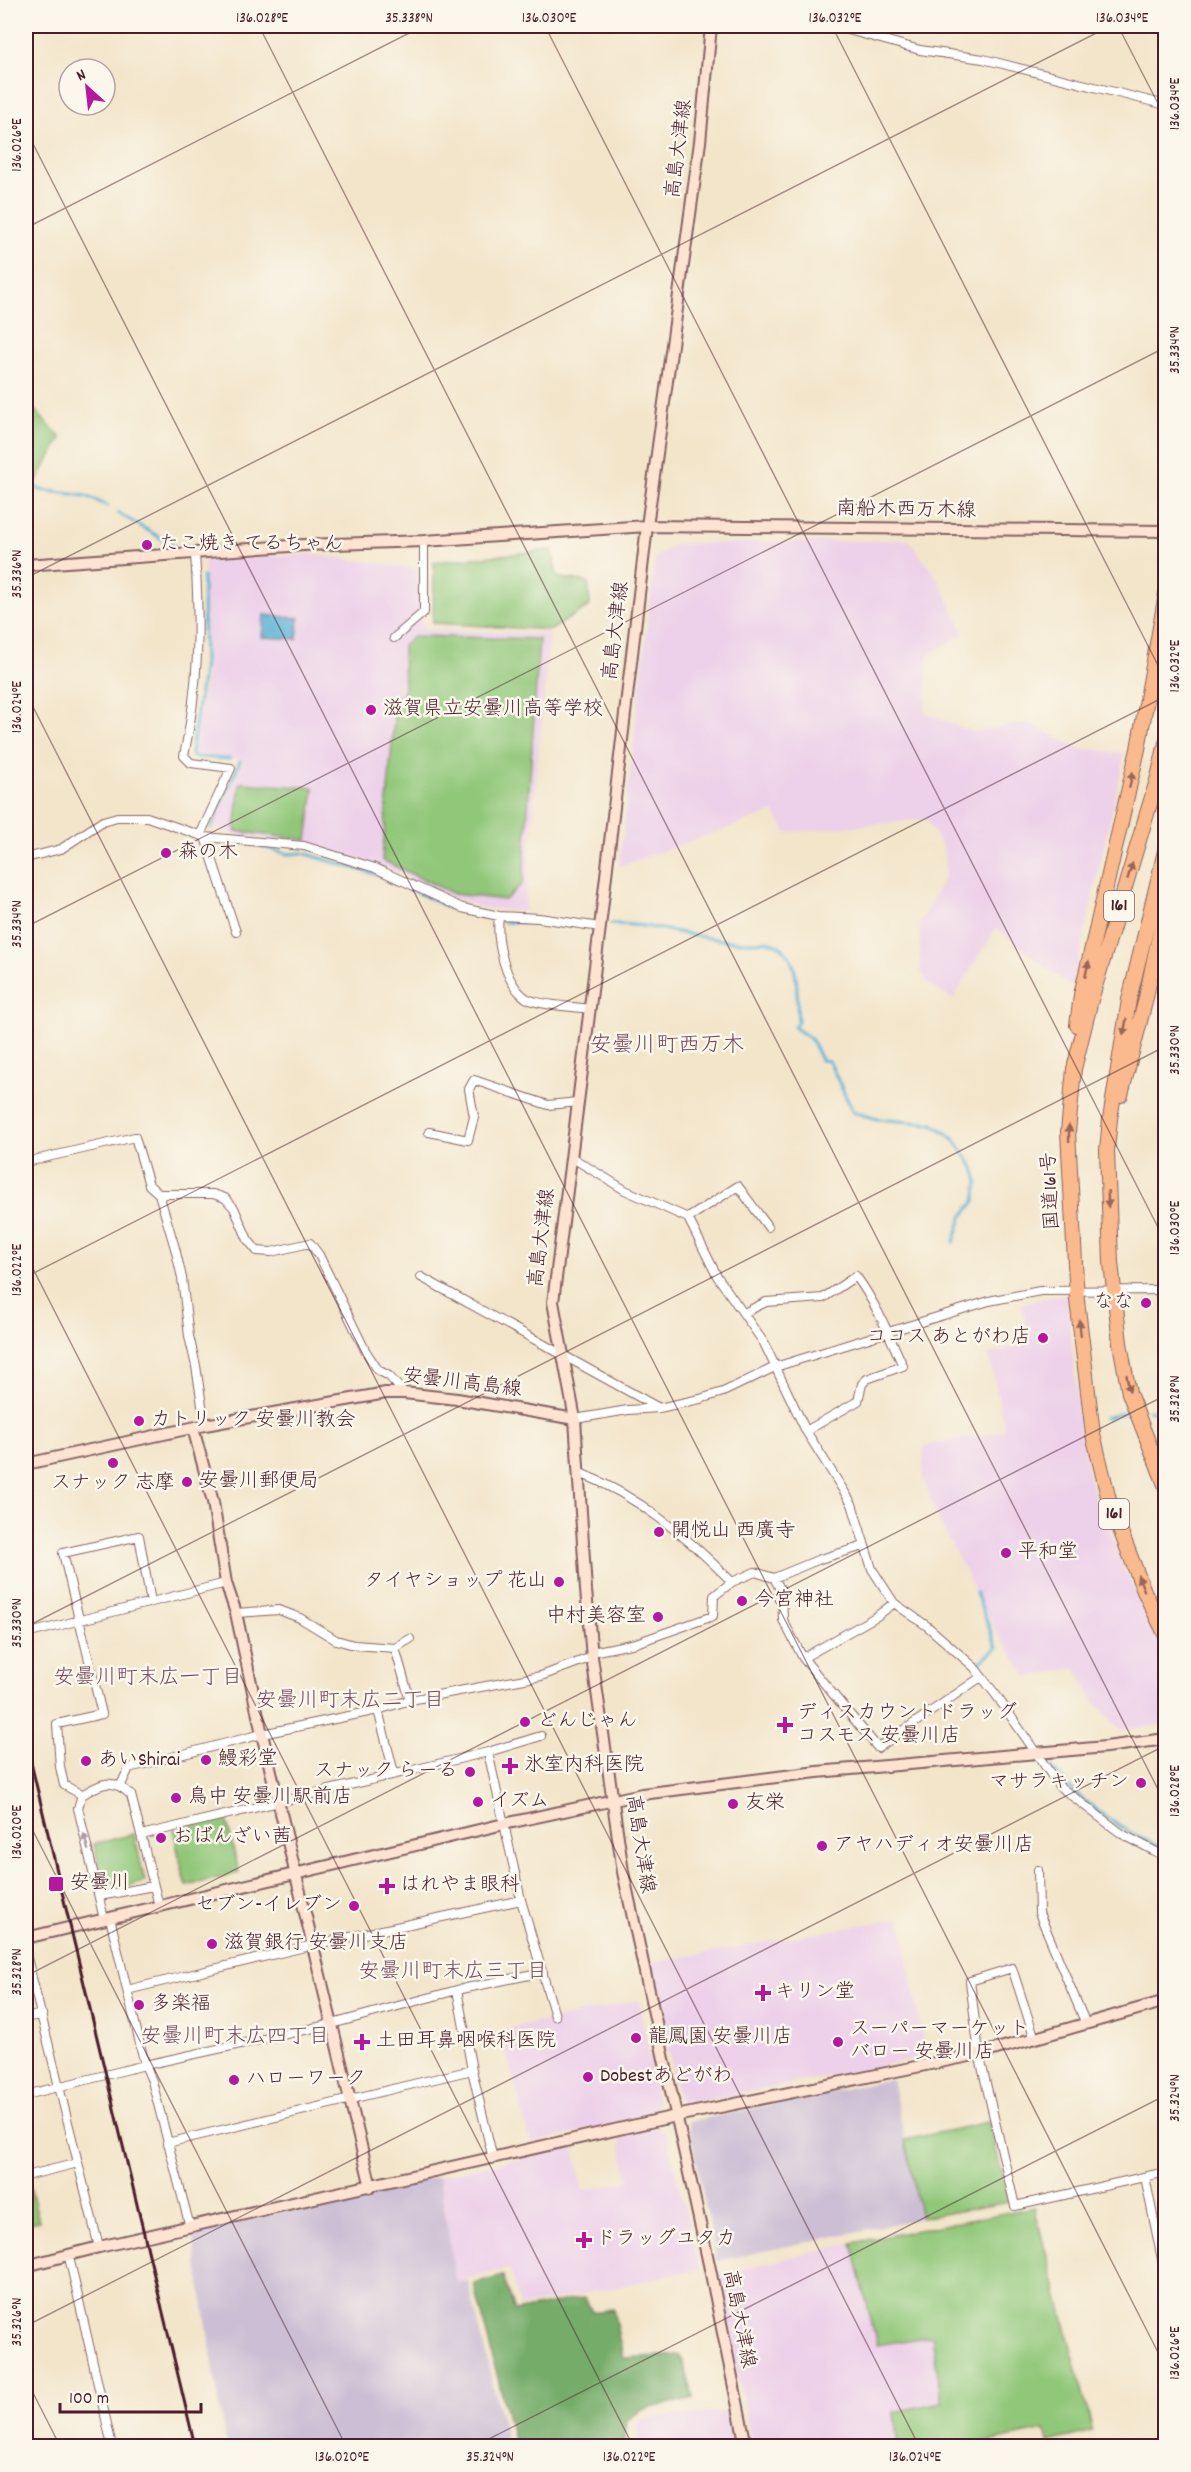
<svg xmlns="http://www.w3.org/2000/svg" width="1191" height="2472" font-family="Dekko,'Klee One',sans-serif">
<style>
.built{fill:#edd0e9}
.industrial{fill:#ccbed4}
.green{fill:#91c779;stroke:#6e7352;stroke-width:1.5}
.forest{fill:#74ac69;stroke:#5f664a;stroke-width:1.5}
.water{fill:#58b1d5;stroke:#516880;stroke-width:1.5}
.lines{fill:none;stroke-linecap:round;stroke-linejoin:round}
.stream{stroke:#58b1d5;stroke-width:3}
.street-casing{stroke:#856463;stroke-width:10}
.secondary-casing{stroke:#856463;stroke-width:14}
.highway-casing{stroke:#856463;stroke-width:16}
.street{stroke:#fff;stroke-width:8}
.secondary{stroke:#fde3d1;stroke-width:10}
.highway{stroke:#fbba8d;stroke-width:14}
.rail{stroke:#4a1f2b;stroke-width:3}
.oneway{fill:#9a6557}
.oneway2{fill:#ae9aa0}
.ticks{fill:none;stroke:#4a1f2b;stroke-width:1.5;stroke-opacity:0.45}
.poi-dot{fill:#b5179e;stroke:#fbf7ec;stroke-width:2}
.labels{text-anchor:middle;dominant-baseline:central;stroke-width:5;stroke-linejoin:round;paint-order:stroke}
.shield{fill:#fbf7ec;stroke:#7f6065;stroke-width:1.5}
.shield-label{font-size:18px;font-weight:bold;fill:#4a1f2b}
.street-label{font-size:20px;fill:#4a1f2b;stroke:#fbf7ec}
.poi-label{font-size:20px;fill:#4a1f2b;stroke:#fbf7ec;text-anchor:start}
.neighbourhood-label{font-size:21px;fill:#73495d;stroke:#fbf7ec}
.quarter-label{font-size:22px;fill:#73495d;stroke:#fbf7ec}
.neatline{fill:none;stroke:#4a1f2b;stroke-width:2}
.ticks-label{font-size:15px;text-anchor:middle;fill:#4a1f2b}
</style>
<rect width="100%" height="100%" fill="#fbf7ec"/>
<filter id="ink" filterUnits="userSpaceOnUse"><feTurbulence type="fractalNoise" baseFrequency=".0167" numOctaves="2"/><feDisplacementMap in="SourceGraphic" scale="12" xChannelSelector="R" yChannelSelector="G"/><feConvolveMatrix kernelMatrix="1 2 1 2 8 2 1 2 1" color-interpolation-filters="sRGB"/></filter>
<filter id="wash" filterUnits="userSpaceOnUse"><feTurbulence type="fractalNoise" baseFrequency=".008" numOctaves="4" result="noise"/><feDisplacementMap in="SourceGraphic" scale="24" xChannelSelector="R" yChannelSelector="G"/><feGaussianBlur stdDeviation="1.35" result="paint"/><feColorMatrix in="noise" values="0 0 0 0 0 0 0 0 0 0 0 0 0 0 0 0 0 1.4 0 .05"/><feComposite in="paint" operator="in"/></filter>
<g filter="url(#wash)">
<rect width="100%" height="100%" fill="#f3e5ca"/>
<path class="built" d="M909 540 938 579 964 633 928 655 925 713 972 732 1028 723 1078 748 1125 753 1072 988 996 928 953 999 929 985 920 970V923L945 876 944 850 926 819 786 833 774 812 619 866 655 558 675 544Z
M310 554 417 569 423 629 549 633 525 910 522 911 483 908 450 897 391 869 309 844 240 836 214 826 244 760 194 753 207 667 204 561Z
M1067 1294 1080 1428 1089 1478 1124 1568 1165 1651V1725L1120 1730 1095 1702 1075 1668 1028 1677 996 1631 938 1519 923 1477 924 1446 1005 1431 989 1354 1029 1342 1021 1303Z
M901 1918 926 2057 687 2104 679 2100 651 1963Z
M639 2000 658 2106 650 2116 531 2143 500 2031Z
M658 2127 666 2134 700 2269 520 2307 509 2268 456 2282 439 2176 574 2147 583 2191 629 2181 619 2136Z
M852 2243 877 2345 932 2335 942 2403 894 2412 898 2446H752L717 2275Z
M728 2411 733 2446H640L637 2419Z"/>
<path class="industrial" d="M892 2079 921 2218 717 2261 688 2122Z
M439 2176 456 2282 468 2281 508 2446H226L192 2232Z"/>
<path class="green" d="M26 401 61 438 29 494 26 493Z
M552 550 557 577 588 582 590 605 551 630 433 623 434 562Z
M414 636 539 639 523 883 505 900 454 894 382 860 396 697 404 696 403 645Z
M240 783 314 788 307 840 235 831Z
M226 1818 239 1873 186 1886 173 1830Z
M134 1834 145 1882 105 1891 94 1844Z
M989 2122 1009 2202 921 2218 905 2140Z
M29 2182 39 2221 26 2224V2183Z
M1034 2207 1093 2431 1048 2442 1045 2430 968 2446H898L894 2412 942 2402 932 2336 877 2345 852 2243Z"/>
<path class="forest" d="M503 2276 515 2311 585 2297 592 2312 613 2309 623 2358 681 2355 694 2398 642 2410 626 2421 625 2446H515L474 2284Z"/>
<path class="water" d="M264 615 299 618 297 639 262 637Z"/>
<g class="lines">
<path class="stream" d="M26 483 41 490 86 496 108 506
M118 513 171 544 176 549
M203 577 204 664 191 754 193 757 230 759
M211 828 240 761
M260 846 288 854 303 853 381 876 450 908 462 911
M469 913 492 919
M504 922 543 923
M611 924C655 923 698 940 743 942 759 943 773 936 785 951 801 968 796 1000 798 1022L794 1027 811 1039 821 1060 829 1061 853 1112 877 1119 933 1124 954 1139 974 1168 978 1181 975 1201 962 1217 954 1242
M1148 1410 1166 1414
M1104 1418 1131 1411
M976 1593 997 1648 978 1664 995 1683 1035 1741
M1050 1765C1079 1803 1123 1831 1166 1850"/>
</g>
</g>
<g filter="url(#ink)">
<g class="lines">
<defs>
<path id="street" d="M834 26 920 50 983 59 1166 105
M195 554C200 627 199 684 184 756L191 763 231 768 200 835
M394 638 424 612V541
M205 837 236 932
M26 858 61 849 103 821 117 817H147L205 837 304 846 375 868 462 908 499 916 539 918 600 927
M499 916C496 940 504 983 526 998 539 1006 573 1006 590 1009
M429 1132 468 1140 474 1117 469 1089 474 1080 548 1105 578 1102
M571 1157 625 1190 688 1218 717 1276 764 1343 806 1431 852 1504 872 1569 894 1603 927 1626 974 1667 996 1695 1059 1786 1122 1834 1166 1857
M26 1162 135 1137 149 1185 159 1194 175 1248 182 1278 189 1336 196 1366 205 1425
M159 1194H213L225 1198 234 1208 248 1240 257 1251 271 1252 310 1243 319 1255 365 1350 378 1370 389 1376 404 1393
M688 1218 738 1186 768 1227
M421 1277 659 1408
M744 1313 766 1302 823 1298 856 1276C877 1305 888 1333 903 1366L867 1379 862 1384 858 1401 806 1431
M575 1419 628 1410 659 1408 700 1399 723 1392 775 1367 989 1301 1040 1291 1166 1290
M580 1473C639 1496 688 1538 732 1582L755 1572 774 1578 820 1559 864 1546
M774 1578 782 1592 783 1620 803 1658
M894 1603 877 1616 803 1658 878 1748 981 1677
M236 1613 279 1610 300 1618 336 1640 354 1645 395 1648 410 1700
M26 1634 226 1583
M395 1648 410 1639
M592 1652 636 1643 713 1616 714 1596 732 1582
M378 1710 394 1773
M488 1752 521 1900 555 2016
M121 1785 129 1768 262 1734 378 1710 410 1700 541 1676 592 1657
M82 1795 64 1785 60 1767 57 1724 102 1714 63 1553 139 1536 151 1602
M141 1835 488 1752 541 1736
M1038 1870 1039 1913 1086 2024
M100 1896 153 1886
M110 1918 145 2065 152 2081 190 2227
M104 1919 78 1808 82 1795C101 1783 113 1777 131 1795L159 1906
M26 1954 99 2247
M127 1990 313 1945 521 1900
M457 1990 472 2070 493 2159
M26 2018 42 2014
M1035 2039 1012 1968 970 1981 979 2054 1015 2206 1166 2172
M26 2095 145 2065 332 2024 457 1990 543 1972
M167 2143 472 2070
M26 2176 78 2163
M1145 2177 1166 2279
M69 2257 112 2446"/>
<path id="secondary" d="M711 26 700 142 647 526 600 927 553 1302 575 1419 586 1590 592 1657 623 1872 710 2269 746 2446
M26 565 304 545 424 541 647 526 1166 531
M193 1428 213 1502 226 1583 236 1613 262 1734 371 2187
M26 1464 205 1425 386 1393H404L457 1399 575 1419
M26 1938 504 1824 642 1794 817 1772 1106 1747 1166 1739
M26 2266 99 2247 676 2116 979 2054 1166 2001"/>
<path id="highway" d="M1166 743 1158 777 1091 1000 1074 1069 1068 1132 1077 1300 1093 1434 1110 1504 1144 1591 1166 1636
M1166 847 1129 1000 1110 1119 1107 1150 1111 1263 1120 1343 1129 1393 1166 1487
M1077 1025 1081 995 1138 749 1166 594
M1121 1095 1145 1002 1166 904"/>
</defs>
<use href="#street" class="street-casing"/>
<use href="#secondary" class="secondary-casing"/>
<use href="#highway" class="highway-casing"/>
<use href="#street" class="street"/>
<use href="#secondary" class="secondary"/>
<use href="#highway" class="highway"/>
<path class="rail" d="M26 1742 195 2446"/>
</g>
<defs><path id="oneway-solid" d="M-6-.8H1V-3.2L6.5 0L1 3.2V.8H-6Z" transform="scale(1.5)"/></defs>
<g class="oneway">
<use href="#oneway-solid" transform="translate(1131 780) rotate(-78)"/>
<use href="#oneway-solid" transform="translate(1130 871) rotate(-73)"/>
<use href="#oneway-solid" transform="translate(1087 969) rotate(-77)"/>
<use href="#oneway-solid" transform="translate(1125 1027) rotate(100)"/>
<use href="#oneway-solid" transform="translate(1069 1133) rotate(-91)"/>
<use href="#oneway-solid" transform="translate(1108 1199) rotate(88)"/>
<use href="#oneway-solid" transform="translate(1080 1328) rotate(-96)"/>
<use href="#oneway-solid" transform="translate(1128 1383) rotate(80)"/>
<use href="#oneway-solid" transform="translate(1141 1583) rotate(-113)"/>
</g>
<use class="oneway2" href="#oneway-solid" transform="translate(86 1842) rotate(-105)"/>
</g>
<path class="ticks" d="M259 26 1166 1805M545 26 1166 1243M832 26 1166 681M1118 26 1166 119M26 130 1166 2368M26 228 423 26M26 578 1110 26M26 693 919 2446M26 927 1166 347M26 1255 633 2446M26 1277 1166 696M26 1627 1166 1046M26 1817 346 2446M26 1976 1166 1395M26 2326 1166 1745M26 2379 60 2446M475 2446 1166 2095M1161 2446 1166 2444"/>
<g class="poi-dot">
<circle cx="147" cy="545" r="6"/>
<circle cx="371" cy="710" r="6"/>
<circle cx="166" cy="853" r="6"/>
<circle cx="1146" cy="1303" r="6"/>
<circle cx="1043" cy="1338" r="6"/>
<circle cx="139" cy="1421" r="6"/>
<circle cx="113" cy="1463" r="6"/>
<circle cx="187" cy="1482" r="6"/>
<circle cx="659" cy="1532" r="6"/>
<circle cx="1006" cy="1553" r="6"/>
<circle cx="559" cy="1582" r="6"/>
<circle cx="742" cy="1601" r="6"/>
<circle cx="658" cy="1617" r="6"/>
<circle cx="525" cy="1722" r="6"/>
<path d="M782 1716h6v6h6v6h-6v6h-6v-6h-6v-6h6z"/>
<circle cx="206" cy="1760" r="6"/>
<circle cx="86" cy="1761" r="6"/>
<path d="M507 1757h6v6h6v6h-6v6h-6v-6h-6v-6h6z"/>
<circle cx="470" cy="1772" r="6"/>
<circle cx="1141" cy="1783" r="6"/>
<circle cx="176" cy="1798" r="6"/>
<circle cx="478" cy="1802" r="6"/>
<circle cx="733" cy="1804" r="6"/>
<circle cx="161" cy="1838" r="6"/>
<circle cx="822" cy="1846" r="6"/>
<rect x="48" y="1876" width="16" height="16" rx="3"/>
<path d="M384 1877h6v6h6v6h-6v6h-6v-6h-6v-6h6z"/>
<circle cx="354" cy="1906" r="6"/>
<circle cx="212" cy="1944" r="6"/>
<path d="M760 1984h6v6h6v6h-6v6h-6v-6h-6v-6h6z"/>
<circle cx="139" cy="2005" r="6"/>
<circle cx="636" cy="2038" r="6"/>
<path d="M359 2033h6v6h6v6h-6v6h-6v-6h-6v-6h6z"/>
<circle cx="838" cy="2042" r="6"/>
<circle cx="588" cy="2077" r="6"/>
<circle cx="234" cy="2080" r="6"/>
<path d="M581 2231h6v6h6v6h-6v6h-6v-6h-6v-6h6z"/>
</g>
<g class="labels">
<g class="shield">
<rect x="1104" y="891" width="30" height="30" rx="4.5"/>
<rect x="1099" y="1499" width="30" height="30" rx="4.5"/>
</g>
<g class="shield-label">
<text x="1119" y="906">161</text>
<text x="1114" y="1514">161</text>
</g>
<g class="street-label">
<text transform="translate(680 149) rotate(-83)">高島大津線</text>
<text transform="translate(906 511) rotate(1)">南船木西万木線</text>
<text transform="translate(617 631) rotate(-83)">高島大津線</text>
<text transform="translate(1052 1191) rotate(-93)">国道161号</text>
<text transform="translate(543 1238) rotate(-83)">高島大津線</text>
<text transform="translate(462 1384) rotate(7)">安曇川高島線</text>
<text transform="translate(639 1844) rotate(81)">高島大津線</text>
<text transform="translate(738 2319) rotate(79)">高島大津線</text>
</g>
<g class="poi-label">
<text x="159" y="545">たこ焼き てるちゃん</text>
<text x="383" y="710">滋賀県立安曇川高等学校</text>
<text x="178" y="853">森の木</text>
<text x="1134" y="1303" text-anchor="end">なな</text>
<text x="1031" y="1338" text-anchor="end">ココス あとがわ店</text>
<text x="151" y="1421">カトリック 安曇川教会</text>
<text x="199" y="1482">安曇川郵便局</text>
<text x="113" y="1484" text-anchor="middle">スナック 志摩</text>
<text x="671" y="1532">開悦山 西廣寺</text>
<text x="1018" y="1553">平和堂</text>
<text x="547" y="1582" text-anchor="end">タイヤショップ 花山</text>
<text x="754" y="1601">今宮神社</text>
<text x="646" y="1617" text-anchor="end">中村美容室</text>
<text x="797" y="1714">ディスカウントドラッグ<tspan x="797" dy="23">コスモス 安曇川店</tspan></text>
<text x="537" y="1722">どんじゃん</text>
<text x="218" y="1760">鰻彩堂</text>
<text x="98" y="1761">あいShirai</text>
<text x="524" y="1766">氷室内科医院</text>
<text x="458" y="1772" text-anchor="end">スナック らーる</text>
<text x="1129" y="1783" text-anchor="end">マサラキッチン</text>
<text x="188" y="1798">鳥中 安曇川駅前店</text>
<text x="490" y="1802">イズム</text>
<text x="745" y="1804">友栄</text>
<text x="173" y="1838">おばんざい茜</text>
<text x="834" y="1846">アヤハディオ安曇川店</text>
<text x="70" y="1884">安曇川</text>
<text x="400" y="1886">はれやま眼科</text>
<text x="342" y="1906" text-anchor="end">セブン-イレブン</text>
<text x="224" y="1944">滋賀銀行 安曇川支店</text>
<text x="775" y="1993">キリン堂</text>
<text x="151" y="2005">多楽福</text>
<text x="850" y="2030">スーパーマーケット<tspan x="850" dy="23">バロー 安曇川店</tspan></text>
<text x="648" y="2038">龍鳳園 安曇川店</text>
<text x="376" y="2042">土田耳鼻咽喉科医院</text>
<text x="600" y="2077">Dobestあどがわ</text>
<text x="246" y="2080">ハローワーク</text>
<text x="596" y="2240">ドラッグユタカ</text>
</g>
<g class="neighbourhood-label">
<text x="148" y="1679">安曇川町末広一丁目</text>
<text x="350" y="1702">安曇川町末広二丁目</text>
<text x="453" y="1973">安曇川町末広三丁目</text>
<text x="235" y="2038">安曇川町末広四丁目</text>
</g>
<g class="quarter-label">
<text x="667" y="1046">安曇川町西万木</text>
</g>
</g>
<rect width="1191" height="2472" fill="none" stroke="#fbf7ec" stroke-width="66"/>
<g transform="translate(87 87) rotate(333)"><circle r="28" fill="#fbf7ec" stroke="#b4a19f" stroke-width="1.5"/>
<path d="M0-4.5L10 22L0 15L-10 22Z" fill="#b5179e"/>
<text y="-9" font-size="16" font-weight="bold" text-anchor="middle" fill="#4a1f2b">N</text>
</g>
<path d="M60 2403v9h141v-9" fill="none" stroke="#4a1f2b" stroke-width="3"/>
<text x="69" y="2403" font-size="18" fill="#4a1f2b" stroke="#fbf7ec" stroke-width="4.5" paint-order="stroke">100 m</text>
<rect x="33" y="33" width="1125" height="2406" class="neatline"/>
<g class="ticks-label">
<text x="262" y="22">136.028°E</text>
<text x="409" y="22">35.338°N</text>
<text x="549" y="22">136.030°E</text>
<text x="835" y="22">136.032°E</text>
<text x="1122" y="22">136.034°E</text>
<text transform="translate(1174 104) rotate(-90)" y="5">136.034°E</text>
<text transform="translate(16 145) rotate(-90)" y="5">136.026°E</text>
<text transform="translate(1174 350) rotate(-90)" y="5">35.334°N</text>
<text transform="translate(16 574) rotate(-90)" y="5">35.336°N</text>
<text transform="translate(1174 666) rotate(-90)" y="5">136.032°E</text>
<text transform="translate(16 707) rotate(-90)" y="5">136.024°E</text>
<text transform="translate(16 924) rotate(-90)" y="5">35.334°N</text>
<text transform="translate(1174 1050) rotate(-90)" y="5">35.330°N</text>
<text transform="translate(1174 1228) rotate(-90)" y="5">136.030°E</text>
<text transform="translate(16 1270) rotate(-90)" y="5">136.022°E</text>
<text transform="translate(1174 1399) rotate(-90)" y="5">35.328°N</text>
<text transform="translate(16 1623) rotate(-90)" y="5">35.330°N</text>
<text transform="translate(1174 1791) rotate(-90)" y="5">136.028°E</text>
<text transform="translate(16 1832) rotate(-90)" y="5">136.020°E</text>
<text transform="translate(16 1972) rotate(-90)" y="5">35.328°N</text>
<text transform="translate(1174 2098) rotate(-90)" y="5">35.324°N</text>
<text transform="translate(16 2322) rotate(-90)" y="5">35.326°N</text>
<text transform="translate(1174 2353) rotate(-90)" y="5">136.026°E</text>
<text x="342" y="2461">136.020°E</text>
<text x="490" y="2461">35.324°N</text>
<text x="629" y="2461">136.022°E</text>
<text x="915" y="2461">136.024°E</text>
</g>
</svg>
